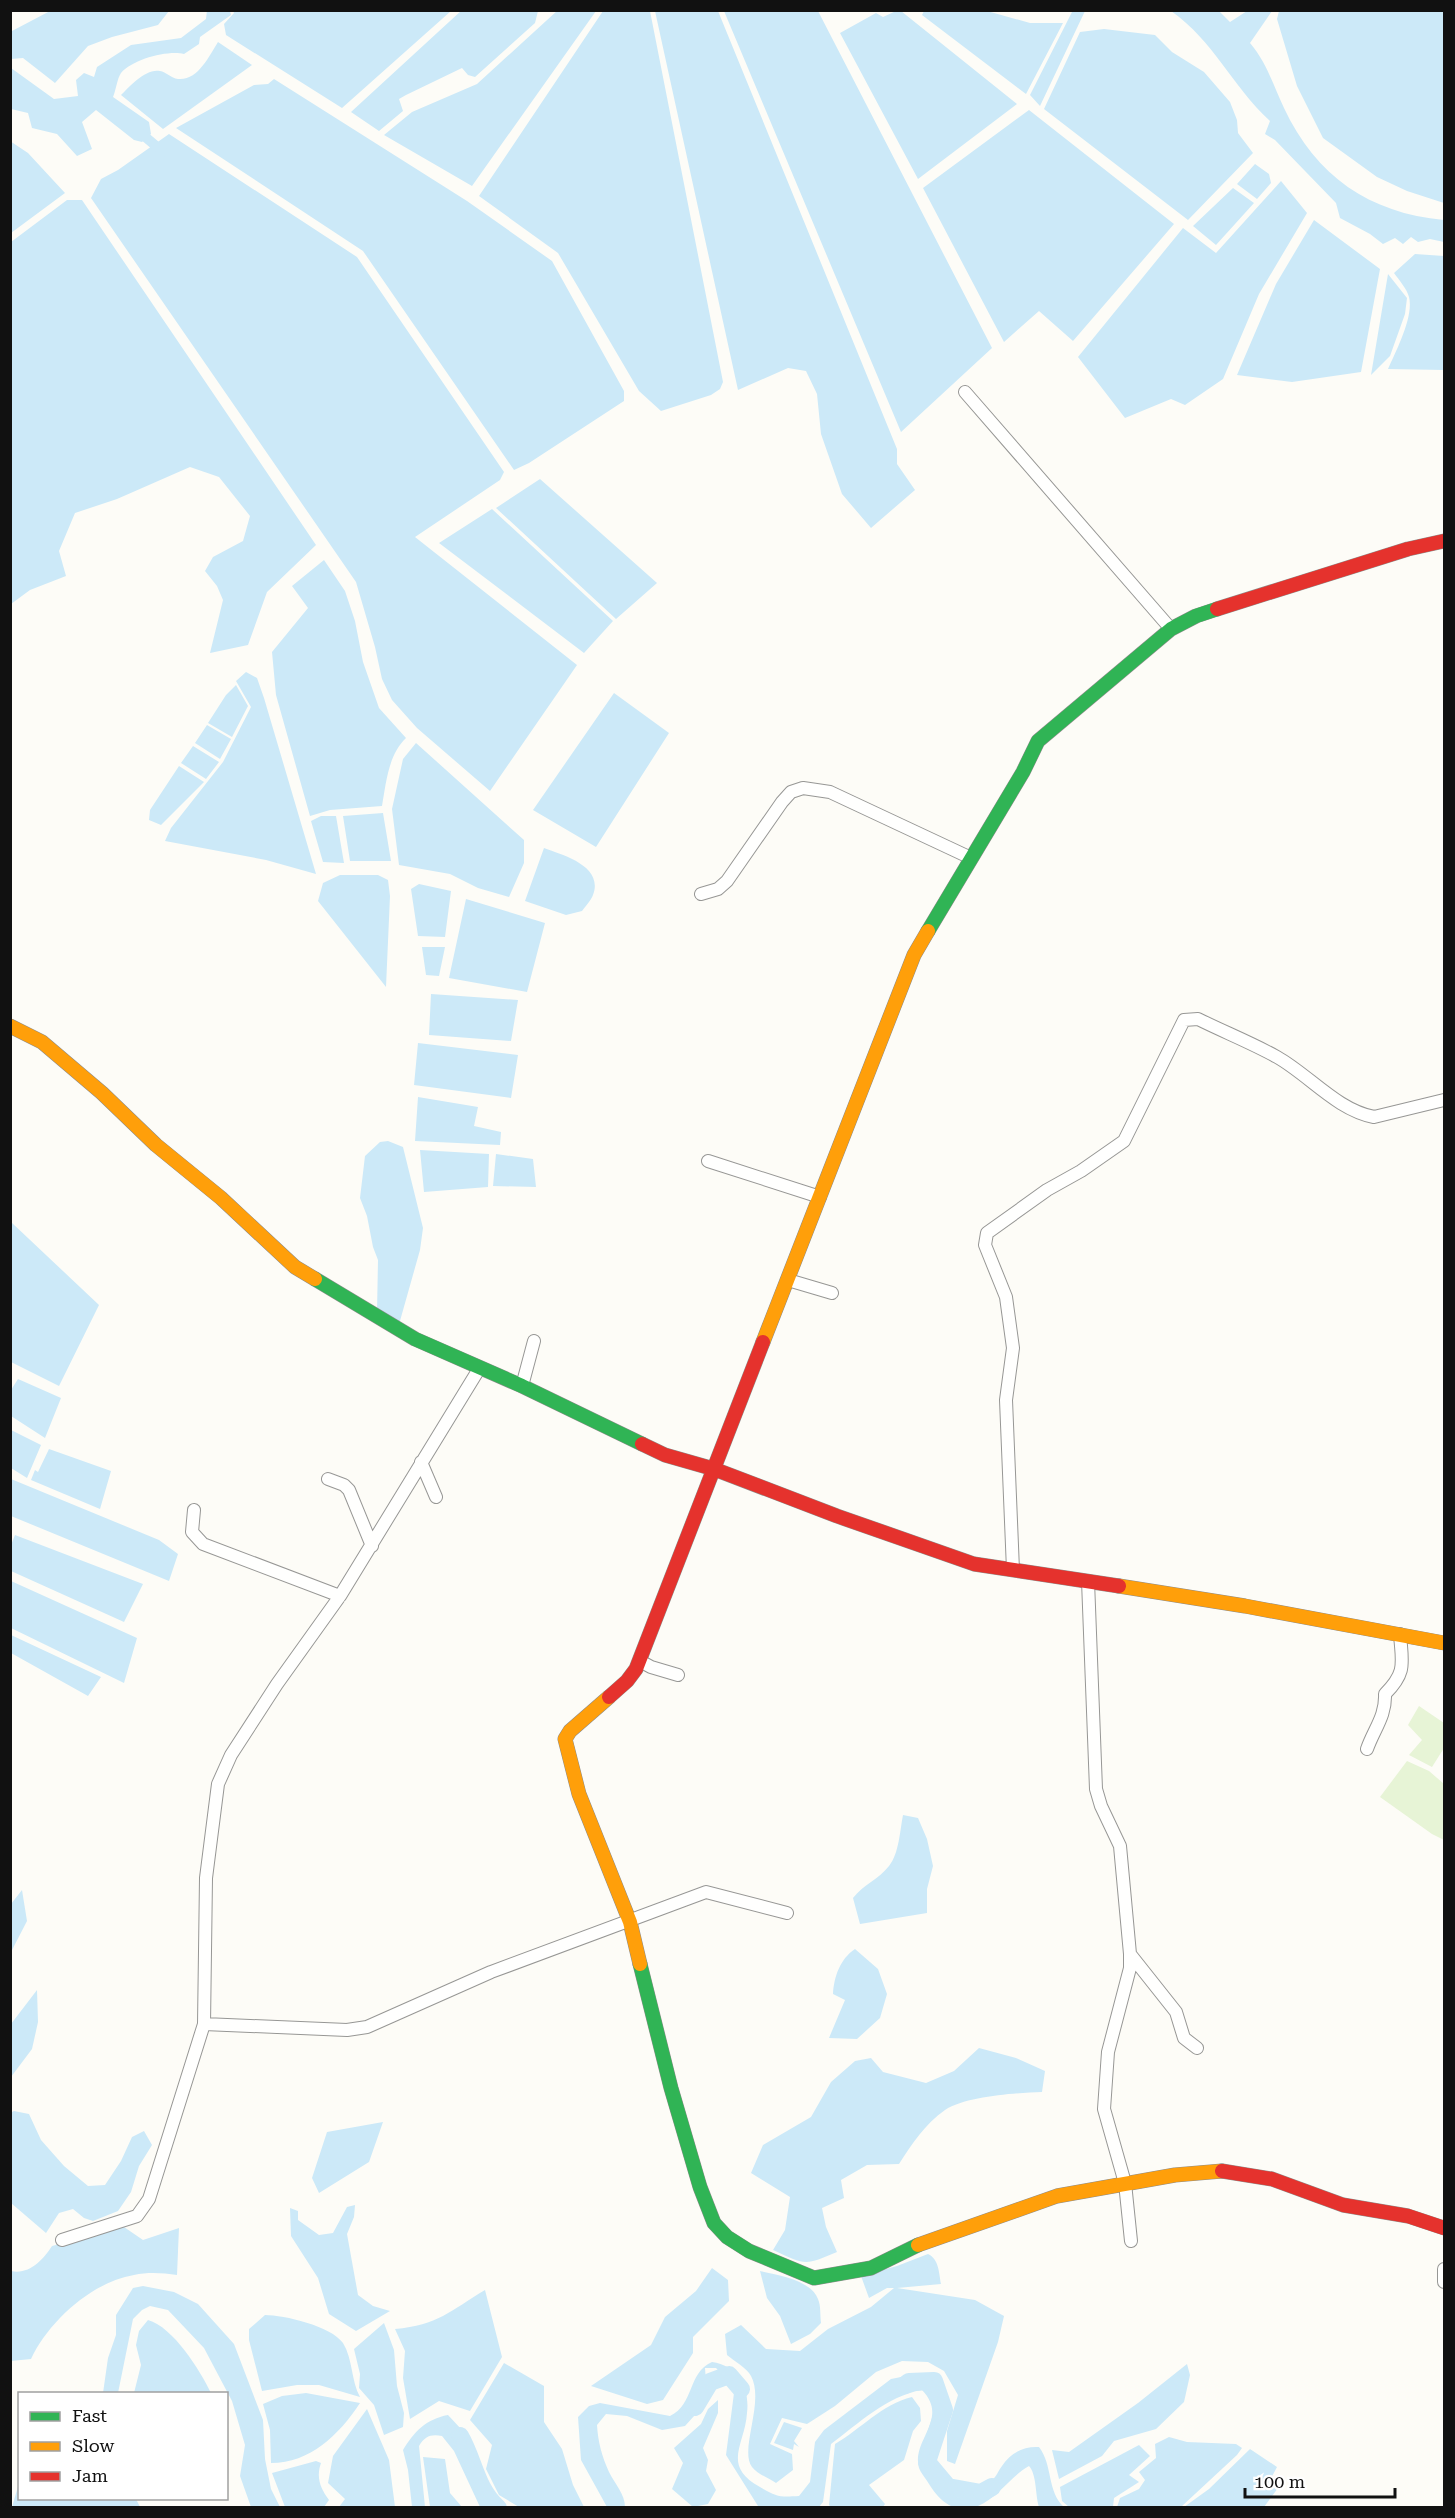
<svg xmlns="http://www.w3.org/2000/svg" width="1455" height="2518" font-family="'Roboto Serif',serif">
<style>
.green{fill:#e7f4d6}
.water{fill:#cce9f8}
.lines{fill:none;stroke-linecap:round;stroke-linejoin:round}
.canal{stroke:#cce9f8;stroke-width:10}
.river{stroke:#cce9f8;stroke-width:18}
.street-casing{stroke:#979795;stroke-width:14}
.fast-casing{stroke:#8e8d8b;stroke-width:15}
.slow-casing{stroke:#8e8d8b;stroke-width:15}
.jam-casing{stroke:#8e8d8b;stroke-width:15}
.street{stroke:#fffffe;stroke-width:12}
.fast{stroke:#30b455;stroke-width:14}
.slow{stroke:#ff9f0a;stroke-width:14}
.jam{stroke:#e5322d;stroke-width:14}
</style>
<rect width="100%" height="100%" fill="#fdfcf7"/>
<path class="green" d="M1419 1706 1444 1723V1748L1432 1767 1409 1755 1422 1740 1408 1725Z
M1407 1761 1429 1771 1444 1784V1840L1432 1834 1380 1797Z"/>
<path class="water" d="M207 10 230 11 231 15 200 37 199 44 184 54C168 50 133 59 121 73 117 79 116 90 113 97L149 122 151 134 142 142 134 140 96 110 82 122 92 149 77 156 57 134 32 128 28 113 11 109V68L54 99 78 96 76 80 84 73 94 77 97 67 131 45 181 38 206 19Z
M462 10 538 11 535 23 475 77 468 75 462 68 406 95 399 99 403 111 379 131 351 112Z
M558 10 596 11 472 186 384 135 412 112 477 84Z
M1073 10 1085 11 1040 106 1030 95Z
M50 11V10L169 11 158 25 112 37 88 46 55 83 23 58 11 59 12 31Z
M233 11V10L451 11 342 108 226 35 224 24 234 13Z
M603 11H650L723 382 720 389 711 395 661 411 639 391 558 253 479 196Z
M655 11H718L897 449V464L915 490 871 528 842 494 821 434 817 394 806 371 788 368 738 390Z
M724 11H818L992 348 901 432Z
M896 11H901L1017 104 918 179 840 33 876 13 883 17Z
M924 11H987L1030 23H1063L1026 94 922 15Z
M1171 11H1219L1230 22 1247 11H1272L1250 43C1267 63 1273 85 1284 108 1316 176 1369 213 1444 220V242L1430 239 1418 242 1411 237 1403 244 1395 238 1383 244 1370 234 1340 218 1336 203 1275 140 1265 134 1270 121C1232 86 1214 41 1171 11Z
M1279 11H1444V203L1407 191 1377 177 1323 138 1297 86 1277 19Z
M1104 29 1155 35 1172 52 1204 72 1230 102 1237 120 1238 133 1253 153 1188 220 1044 109 1080 32Z
M218 42 252 65 163 129 121 95C130 86 146 68 160 71 166 72 171 78 178 79 198 81 209 56 218 42Z
M274 79 467 201 552 261 624 391V401L529 463 514 470 363 251 176 128 254 85 268 84Z
M1029 110 1174 224 1073 341 1039 311 1004 342 923 188Z
M169 134 357 257 504 472 500 480 415 537 577 665 490 791 417 728 392 700 382 679 375 647 356 582 91 198 101 179 118 170Z
M10 141 28 153 65 193 11 233Z
M1255 164 1269 174 1271 183 1257 199 1237 184Z
M1281 181 1307 213 1259 294 1223 379 1185 405 1171 399 1125 418 1078 357 1183 228 1216 253Z
M1233 188 1254 203 1216 245 1193 226Z
M67 200H82L316 545 267 592 248 645 210 653 223 600 217 586 205 571 213 557 243 541 250 516 219 477 190 467 117 499 75 513 59 551 66 576 30 590 11 604V242Z
M1314 220 1380 269 1361 372 1292 382 1237 375 1276 284Z
M1415 254 1444 256V370L1388 369C1396 351 1414 316 1409 297 1407 289 1399 280 1394 273Z
M1388 274 1407 298 1405 314 1390 356 1371 375Z
M540 479 657 583 616 619 496 508Z
M492 509 613 621 584 653 439 543Z
M324 560 345 591 355 621 363 662 379 708 406 738C388 755 386 784 382 806L330 810 310 816 276 695 272 652 308 608 292 586Z
M246 672 257 678 264 698 316 874 266 860 165 841 171 828 223 762 251 707 236 681Z
M236 685 248 706 232 737 208 723 226 695Z
M614 693 669 733 596 847 533 810Z
M207 725 231 739 220 759 195 743Z
M416 743 524 840V863L509 897 478 888 450 874 399 865 392 809 403 759Z
M193 746 219 762 206 779 181 763Z
M179 766 204 782 161 825 149 820 150 810Z
M383 813 391 861H350L343 816Z
M321 816H336L344 863 323 862 311 821Z
M544 848C563 855 604 866 593 895 591 900 586 906 582 911L566 915 525 901Z
M340 875H378L388 880 390 896 386 987 318 901 323 883Z
M419 884 451 891 445 937 418 936 411 889Z
M466 899 545 923 527 992 449 978Z
M422 947H445L439 976 426 975Z
M431 994 518 1000 511 1041 429 1035Z
M418 1043 518 1055 511 1098 414 1085Z
M418 1097 478 1107 474 1126 501 1132 500 1145 415 1141Z
M388 1141 403 1147 423 1228 420 1250 398 1328 377 1312 378 1260 373 1247 367 1216 360 1198 365 1156 380 1142Z
M420 1150 489 1154 488 1187 424 1192Z
M496 1154 533 1159 536 1187 493 1186Z
M11 1222 99 1305 59 1386 11 1362Z
M18 1379 61 1398 45 1438 11 1416V1390Z
M11 1430 41 1445 27 1478 11 1468Z
M49 1449 111 1471 100 1509 31 1480 35 1470 38 1472Z
M11 1479 159 1540 178 1554 169 1581 11 1516Z
M15 1535 143 1584 124 1622 11 1571V1545Z
M11 1581 137 1638 124 1683 11 1628Z
M11 1635 101 1677 88 1696 11 1653Z
M903 1815 918 1818 927 1839 933 1866 927 1889V1913L860 1924 853 1898C863 1885 879 1879 889 1866 899 1854 900 1830 903 1815Z
M22 1890 27 1921 11 1952V1904Z
M855 1949 878 1969 887 1994 880 2018 857 2039 829 2038 845 2000 833 1994C834 1977 840 1959 855 1949Z
M37 1990 38 2022 32 2049 11 2077V2024Z
M979 2048 1016 2058 1045 2071 1042 2092C1016 2093 967 2096 945 2110 925 2124 912 2144 899 2164L867 2165 841 2180 844 2198 822 2208 826 2227 837 2252C804 2266 806 2265 773 2250L785 2230 790 2197 751 2173 763 2145 811 2117 831 2082 855 2061 871 2058 883 2072 926 2083 954 2071Z
M14 2111 29 2114 41 2140 64 2166 88 2186 105 2185 121 2161 132 2137 144 2131 152 2145 139 2166 131 2192 118 2211 93 2221 84 2218 73 2209 59 2213 46 2233 11 2203 10 2113Z
M383 2122 369 2162 319 2193 312 2178 327 2132Z
M355 2205 354 2217 347 2234 358 2295 373 2306 390 2311 356 2331 329 2314 318 2278 291 2236 290 2208 298 2211V2220L319 2235 333 2233 347 2207Z
M124 2227 143 2240 179 2228 177 2275C163 2273 148 2272 134 2275 92 2282 49 2321 31 2359L11 2361V2271C29 2275 43 2260 52 2246Z
M928 2254C939 2259 939 2273 941 2284L897 2288 975 2300 1004 2316 998 2342 955 2464 947 2461V2431L958 2395 944 2371 928 2362 902 2361 876 2372 835 2406 807 2424 782 2418 770 2444 792 2454 793 2470 776 2483C769 2478 757 2474 752 2467 739 2450 765 2402 751 2376 747 2368 734 2361 727 2355L725 2334 741 2325 766 2349 800 2351 828 2329 871 2307 894 2288H887L869 2298 861 2276 897 2266Z
M712 2268 728 2280 729 2301 693 2337V2353L663 2400 647 2404 591 2386 651 2345 665 2317 696 2291Z
M760 2271C778 2275 811 2280 818 2299 821 2306 820 2315 821 2323L810 2334 791 2344 780 2316 767 2298Z
M143 2286 174 2292 198 2304 234 2344 263 2420 265 2459 271 2489 280 2507H251L240 2476 245 2445 232 2401 204 2348 168 2310 150 2306 142 2310 133 2319 118 2393H103L108 2358 116 2335V2315L133 2288Z
M485 2290 502 2357 470 2411 439 2401 410 2419 403 2378 405 2351 395 2329C438 2325 450 2311 485 2290Z
M265 2315C284 2315 331 2326 343 2343 353 2359 351 2381 360 2397L319 2385H297L262 2391 249 2340V2329Z
M148 2320C173 2327 200 2370 211 2393H134L141 2365 136 2345 139 2331Z
M384 2323 394 2350 397 2386 404 2413 403 2427 384 2435 374 2405 359 2388 360 2374 354 2349Z
M712 2362C739 2366 750 2388 747 2413 745 2445 721 2465 760 2487 777 2497 779 2497 799 2496L810 2482 815 2442 824 2430 891 2379 911 2375 924 2377C931 2387 938 2398 939 2411 942 2436 916 2451 934 2478 941 2487 950 2495 960 2498 970 2492 981 2488 990 2482 996 2478 998 2471 1002 2466 1010 2453 1024 2446 1039 2447 1053 2465 1047 2492 1064 2507H1039C1035 2494 1037 2475 1029 2466 1011 2476 998 2498 978 2506 956 2515 940 2502 929 2484 926 2479 921 2473 919 2468 911 2440 950 2419 922 2390 887 2396 859 2423 831 2444L823 2502 819 2507 758 2506 726 2455 734 2393 731 2384 716 2368H705L707 2394 704 2405 685 2426 662 2430 627 2416 606 2414 597 2425C598 2442 602 2457 609 2472 615 2484 625 2494 625 2507H607L581 2460 578 2417 589 2406 600 2403 670 2416C695 2404 687 2373 712 2362Z
M504 2363 544 2386V2422L562 2449 573 2485 584 2507H519L499 2495 486 2469 492 2445 470 2420Z
M1187 2364 1190 2375 1184 2402 1156 2429 1114 2441 1102 2456 1059 2479 1052 2450 1069 2452 1138 2403Z
M306 2393 360 2403C339 2435 310 2463 271 2463L270 2430 263 2404 282 2396Z
M912 2397 920 2408 921 2421 913 2431 904 2460 869 2485 885 2504 883 2507H831L829 2505 835 2444C861 2429 882 2404 912 2397Z
M718 2400V2413L703 2448 708 2460 706 2471 716 2490 708 2504 693 2507 672 2489 683 2463 674 2448 701 2424 708 2409Z
M367 2409 389 2460 395 2507H339L345 2499 328 2483 333 2456Z
M448 2415 462 2430 471 2448 470 2465 480 2497 490 2507H480L454 2451 442 2436C431 2434 425 2436 419 2446L425 2507H412L408 2470 403 2450C414 2432 426 2419 448 2415Z
M784 2422 802 2428 794 2441 799 2447 794 2444 793 2450 774 2443Z
M1169 2437 1187 2442 1236 2444 1242 2448 1237 2455 1181 2507H1117L1120 2498 1139 2489 1145 2480 1139 2472 1156 2458 1155 2444Z
M1139 2445 1150 2456 1129 2475 1139 2482 1114 2498 1113 2507H1069L1062 2501 1060 2487Z
M1250 2449 1277 2467 1268 2484 1278 2488 1264 2507H1184L1209 2489Z
M423 2457 445 2459 450 2493 462 2507H430Z
M316 2461 321 2463C316 2477 320 2488 329 2500L324 2507H285L272 2473Z
M19 2483 20 2498 136 2499 140 2507H12Z"/>
<g class="lines">
<path class="canal" d="M136 129 163 152"/>
<path class="river" d="M905 2385 909 2382 934 2381 944 2410 927 2462 948 2487 981 2493 992 2487
M695 2407 710 2382 729 2375 741 2389
M460 2436C474 2460 476 2489 498 2508"/>
<defs>
<path id="street" d="M965 392 1171 629
M701 894 718 889 727 881 782 802 791 792 803 788 830 792 971 858
M708 1161 820 1197
M788 1280 832 1293
M522 1386 534 1341
M421 1462 436 1497
M328 1479 344 1485 349 1490 372 1546
M194 1510 192 1532 203 1544 340 1596
M1013 1570 1006 1400 1013 1348 1006 1297 985 1245 987 1233 1047 1190 1081 1171 1124 1141 1184 1020 1198 1019C1224 1032 1252 1043 1277 1057 1309 1075 1337 1110 1374 1117L1444 1100
M1088 1581 1096 1789 1101 1806 1120 1846 1130 1954V1968L1108 2052 1104 2109 1125 2183 1131 2241
M640 1661 651 1667 678 1675
M1367 1749C1374 1729 1386 1716 1385 1694 1407 1672 1402 1663 1400 1634
M1130 1954 1176 2012 1184 2038 1197 2048
M204 2024 347 2030 367 2027 491 1972 706 1892 787 1913
M62 2240 137 2216 149 2199 204 2024 206 1878 218 1784 231 1755 277 1684 340 1596 479 1369
M1444 2269V2282"/>
<path id="fast" d="M928 931 1023 772 1038 741 1171 629 1196 616 1217 609
M315 1279 415 1339 522 1386 642 1444
M640 1964 671 2088 700 2187 714 2223 727 2237 749 2251 814 2278 871 2268 918 2245"/>
<path id="slow" d="M10 1026 42 1042 102 1093 156 1145 221 1198 295 1267 315 1279
M763 1342 914 955 928 931
M1119 1586 1245 1606 1444 1643
M609 1697 570 1731 565 1739 579 1794 630 1922 640 1964
M918 2245 1057 2196 1175 2175 1222 2171"/>
<path id="jam" d="M1217 609 1408 549 1444 541
M642 1444 665 1455 714 1469 837 1516 974 1564 1119 1586
M609 1697 627 1681 636 1669 763 1342
M1222 2171 1272 2179 1343 2205 1408 2216 1444 2228"/>
</defs>
<use href="#street" class="street-casing"/>
<use href="#fast" class="fast-casing"/>
<use href="#slow" class="slow-casing"/>
<use href="#jam" class="jam-casing"/>
<use href="#street" class="street"/>
<use href="#fast" class="fast"/>
<use href="#slow" class="slow"/>
<use href="#jam" class="jam"/>
</g>
<rect width="1455" height="2518" fill="none" stroke="#111111" stroke-width="24"/>
<rect x="18" y="2392" width="210" height="108" fill="#ffffff" stroke="#a0a0a0" stroke-width="1.5"/>
<rect x="30" y="2412" width="30" height="9" fill="#30b455" stroke="#a0a0a0" stroke-width="1.5"/>
<text x="72" y="2422" font-size="18" fill="#111111">Fast</text>
<rect x="30" y="2442" width="30" height="9" fill="#ff9f0a" stroke="#a0a0a0" stroke-width="1.5"/>
<text x="72" y="2452" font-size="18" fill="#111111">Slow</text>
<rect x="30" y="2472" width="30" height="9" fill="#e5322d" stroke="#a0a0a0" stroke-width="1.5"/>
<text x="72" y="2482" font-size="18" fill="#111111">Jam</text>
<path d="M1245 2488v9h150v-9" fill="none" stroke="#111111" stroke-width="3"/>
<text x="1254" y="2488" font-size="18" fill="#111111" stroke="#ffffff" stroke-width="4.5" paint-order="stroke">100 m</text>
</svg>
